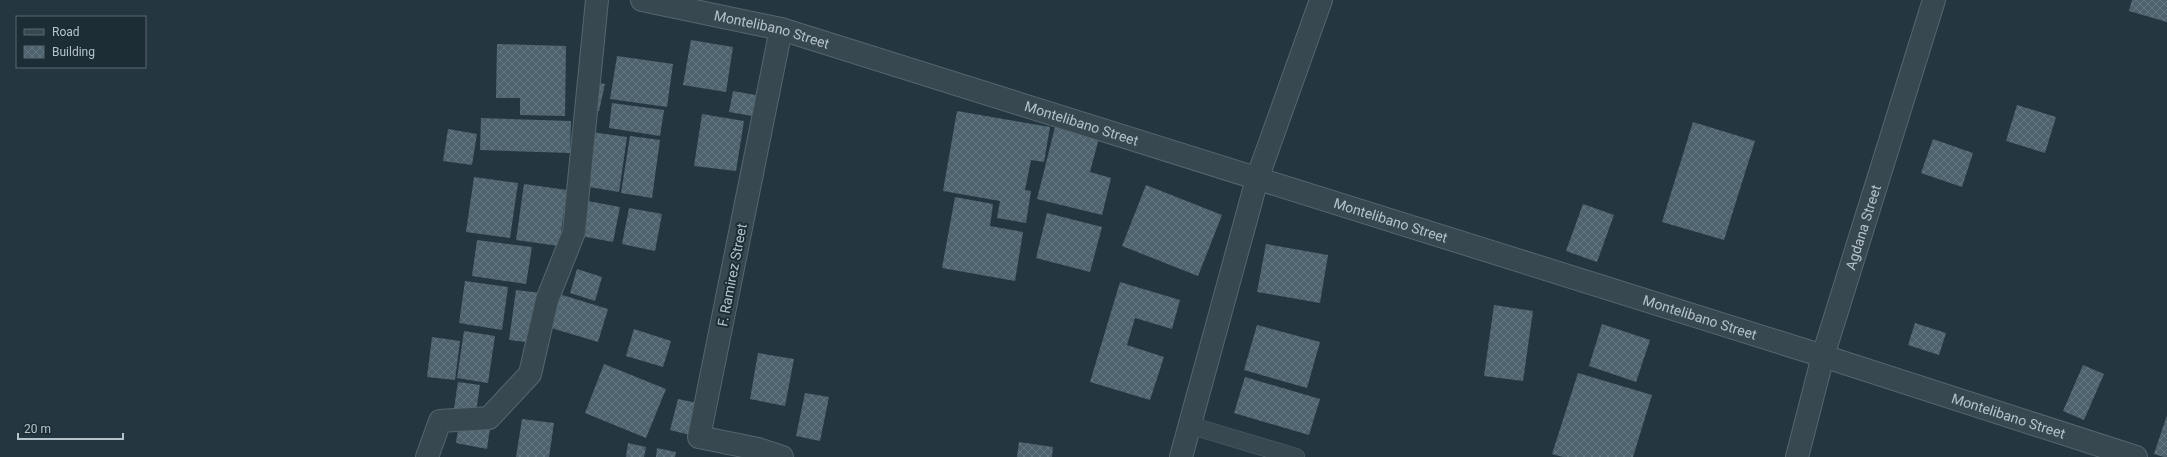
<svg xmlns="http://www.w3.org/2000/svg" width="2167" height="457" font-family="Roboto,sans-serif">
<style>
.building{fill:url(#building-cross-hatch)}
.lines{fill:none;stroke-linecap:round;stroke-linejoin:round}
.lane-casing{stroke:#56666e;stroke-width:18}
.street-casing{stroke:#56666e;stroke-width:24}
.lane{stroke:#384851;stroke-width:17}
.street{stroke:#384851;stroke-width:22}
.labels{text-anchor:middle;dominant-baseline:central;stroke-width:4;stroke-linejoin:round;paint-order:stroke}
.street-label{font-size:14px;fill:#b5c3cb;stroke:#1d2d36}
</style>
<defs>
<pattern id="building-cross-hatch" width="8" height="8" patternUnits="userSpaceOnUse"><rect width="8" height="8" fill="#4d626d"/><path d="M0 0l8 8M0 8l8-8" fill="none" stroke="#647780"/></pattern>
</defs>
<rect width="100%" height="100%" fill="#243741"/>
<path class="building" d="M2132 0H2167V22L2129 11Z
M691 40 733 47 726 92 683 85Z
M497 44 566 46 565 116 520 115V98H496Z
M617 56 673 64 667 107 610 99Z
M594 82 605 84 599 111 588 109Z
M733 91 761 96 758 117 729 112Z
M612 103 664 110 660 136 609 128Z
M2017 105 2056 117 2045 153 2006 141Z
M957 111 1050 127 1044 162 1031 160 1025 190 1031 191 1026 223 997 218 1000 201 943 191Z
M702 114 744 121 736 171 694 166Z
M481 118 571 121 570 153 480 150Z
M1693 122 1755 141 1724 240 1662 222Z
M1056 123 1100 134 1090 172 1111 178 1102 215 1037 199Z
M448 129 477 134 472 165 443 161Z
M591 132 627 137 619 192 583 186Z
M630 136 660 140 652 198 621 193Z
M1933 139 1973 153 1962 187 1921 173Z
M474 177 518 183 510 238 466 232Z
M524 184 567 190 559 246 516 240Z
M1146 185 1222 215 1198 276 1122 246Z
M955 197 993 204 990 226 1023 232 1015 281 942 268Z
M582 200 620 207 613 242 576 235Z
M1583 204 1614 215 1597 262 1566 251Z
M629 208 662 214 655 251 622 244Z
M1047 213 1102 227 1090 272 1036 258Z
M477 240 532 247 526 284 472 276Z
M1266 244 1328 255 1320 303 1257 292Z
M577 269 602 277 595 301 570 293Z
M465 281 508 287 502 330 459 323Z
M1120 282 1180 300 1172 329 1135 318 1127 345 1164 357 1150 400 1090 382Z
M516 290 541 293 534 343 509 340Z
M559 294 608 309 598 342 548 327Z
M1494 305 1533 311 1523 381 1484 376Z
M1915 323 1946 333 1939 355 1908 345Z
M1602 324 1650 340 1636 382 1589 366Z
M1257 325 1320 342 1307 388 1244 370Z
M634 329 671 341 663 367 626 356Z
M464 331 495 336 488 383 457 378Z
M432 337 460 341 455 380 427 377Z
M758 353 794 359 785 406 750 399Z
M604 364 666 389 646 438 585 413Z
M2083 365 2104 374 2084 420 2063 411Z
M1578 373 1652 395 1633 457H1563L1552 454Z
M1245 377 1320 399 1309 435 1234 413Z
M458 382 480 385 475 418 453 415Z
M805 393 829 397 820 441 796 436Z
M678 399 702 404 694 436 670 430Z
M2167 415V457H2164L2154 454Z
M522 419 554 423 549 457H516Z
M459 422 490 428 487 449 456 443Z
M1019 442 1053 447 1052 457H1017Z
M628 443 646 447 644 457H626Z
M657 448 676 452 675 457H656Z"/>
<g class="lines">
<defs>
<path id="lane" d="M1189 425 1296 457"/>
<g id="street">
<path id="s1" d="M642 0 781 29 1823 356 2136 457"/>
<path d="M781 29 699 437 758 449 782 457"/>
<path d="M427 457 440 421 489 418 530 374 547 300 574 232 597 0"/>
<path d="M1181 457 1257 179 1321 0"/>
<path id="s2" d="M1797 457 1823 356 1934 0"/>
</g>
</defs>
<use href="#lane" class="lane-casing"/>
<use href="#street" class="street-casing"/>
<use href="#lane" class="lane"/>
<use href="#street" class="street"/>
</g>
<g class="labels">
<g class="street-label">
<text stroke="none"><textPath href="#s1" startOffset="133">Montelibano Street</textPath></text>
<text stroke="none"><textPath href="#s1" startOffset="457">Montelibano Street</textPath></text>
<text stroke="none"><textPath href="#s1" startOffset="781">Montelibano Street</textPath></text>
<text stroke="none"><textPath href="#s2" startOffset="239">Agdana Street</textPath></text>
<text transform="translate(732 275) rotate(-79)">F. Ramirez Street</text>
<text stroke="none"><textPath href="#s1" startOffset="1105">Montelibano Street</textPath></text>
<text stroke="none"><textPath href="#s1" startOffset="1429">Montelibano Street</textPath></text>
</g>
</g>
<rect x="16" y="16" width="130" height="52" fill="#1d2d36" stroke="#5a6972"/>
<rect x="24" y="29" width="20" height="6" fill="#384851" stroke="#5a6972"/>
<text x="52" y="36" font-size="12" fill="#b5c3cb">Road</text>
<rect x="24" y="46" width="20" height="12" fill="url(#building-cross-hatch)" stroke="#5a6972"/>
<text x="52" y="56" font-size="12" fill="#b5c3cb">Building</text>
<path d="M18 433v6h105v-6" fill="none" stroke="#b5c3cb" stroke-width="2"/>
<text x="24" y="433" font-size="12" fill="#b5c3cb" stroke="#1d2d36" stroke-width="3" paint-order="stroke">20 m</text>
</svg>
